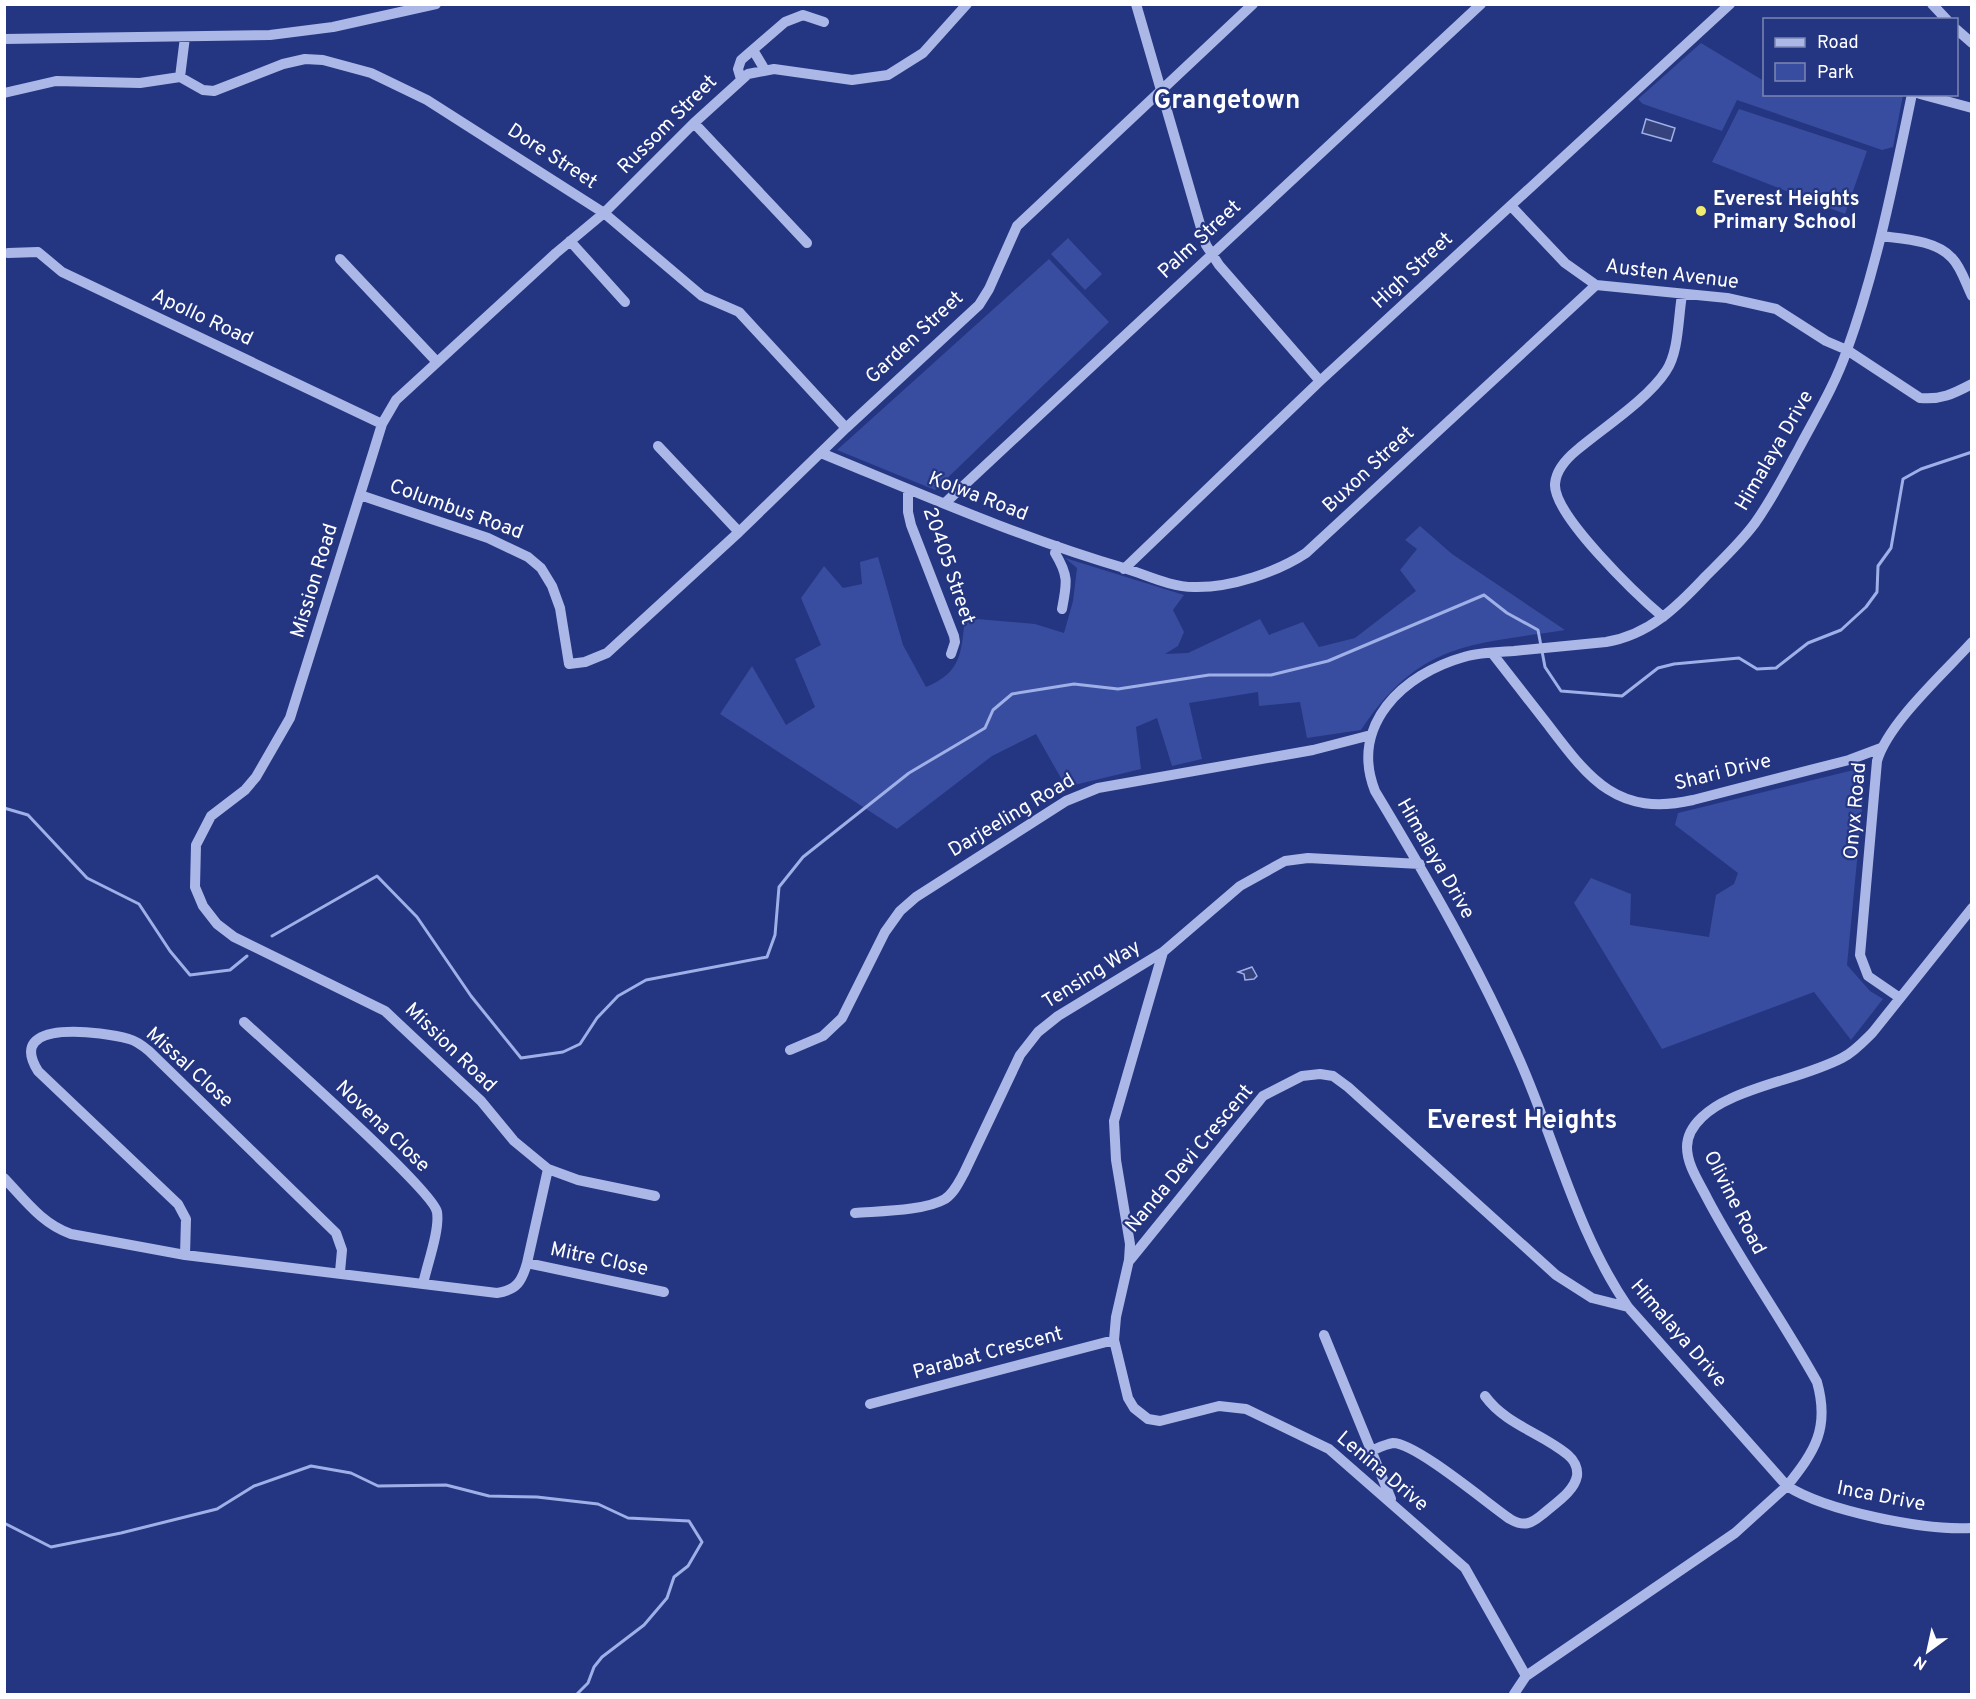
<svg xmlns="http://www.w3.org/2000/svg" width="1976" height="1699" font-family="Overpass,sans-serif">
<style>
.green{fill:#384d9f}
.water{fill:#35427b;stroke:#9fafe8;stroke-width:1.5}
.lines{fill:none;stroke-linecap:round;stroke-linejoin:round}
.stream{stroke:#9fafe8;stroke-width:3}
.minor{stroke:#abb7e7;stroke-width:10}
.poi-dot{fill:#f2ec6e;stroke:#243581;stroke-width:2}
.labels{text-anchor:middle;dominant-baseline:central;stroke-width:4.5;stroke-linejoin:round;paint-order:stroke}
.street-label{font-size:20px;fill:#fff;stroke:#243581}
.poi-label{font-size:20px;font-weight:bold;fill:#fff;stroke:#243581;text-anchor:start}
.district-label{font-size:26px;font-weight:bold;fill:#fff;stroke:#243581}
</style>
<rect width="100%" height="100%" fill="#243581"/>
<path class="green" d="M1701 43 1764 81V94L1903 95 1893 147 1882 150 1737 100 1722 131 1643 104 1638 99Z
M1739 109 1867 151 1845 214 1712 162Z
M1068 238 1102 274 1085 290 1051 254Z
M1049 259 1109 322 935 490 837 450Z
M1420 526 1452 554 1565 630C1469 645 1420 642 1361 730L1307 738 1300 702 1259 706 1258 692 1189 703 1202 759 1172 766 1157 718 1136 727 1141 769 1066 787 1036 734 992 756 897 829 720 714 752 666 786 725 815 707 795 659 821 645 801 598 824 566 843 588 862 584 860 562 878 557 903 645 926 687C962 672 961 653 965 618L1035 624 1064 633 1073 601 1077 568 1065 558 1184 595 1173 610 1184 632 1178 646 1165 654 1188 653 1260 619 1269 635 1303 622 1319 647 1355 638 1416 591 1400 570 1417 549 1405 540Z
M1866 767 1847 965 1870 991 1883 999 1851 1040 1814 992 1662 1049 1574 903 1591 878 1631 894 1630 925 1709 937 1716 895 1734 884 1738 873 1675 825 1678 813Z"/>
<path class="water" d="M1646 119 1675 128 1671 141 1642 133Z
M1252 967 1257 976 1254 979 1245 980 1244 974 1238 972Z"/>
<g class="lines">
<path class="stream" d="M4 808 28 815 87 878 139 904 170 951 190 975 230 970 247 956
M272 936 377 876 417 917 471 996 521 1058 563 1052 580 1044 597 1018 618 996 646 980 767 957 775 935 779 887 803 857 909 773 985 728 993 710 1012 694 1074 684 1118 689 1209 675H1271L1328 661 1484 595 1507 613 1538 630 1545 667 1561 691 1622 696 1658 668 1674 664 1739 658 1757 669 1776 668 1808 643 1841 630 1866 607 1877 592 1878 566 1891 548 1903 479 1921 469 1972 452
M4 1523 51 1547 121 1533 217 1509 254 1486 311 1466 351 1473 378 1486 446 1485 489 1496 537 1497 598 1504 628 1518 689 1521 702 1542 688 1566 674 1577 667 1598 644 1625 602 1657 594 1667 588 1683 577 1694"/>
<path class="minor" d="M1136 4 1206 245 1219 265 1320 381
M1932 4 1947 20
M1956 29 1972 43
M4 39 270 35 333 27 436 4
M753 50 765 70
M180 77 185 37
M741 79 738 69 741 60 785 22 803 15 824 22
M4 93 56 81 140 83 180 77 203 90 214 91 283 64 305 59 323 60 371 73 427 100 604 213 702 296 739 312 846 428
M1920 94 1972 108
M694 123 807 243
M1511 206 1565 263 1596 285 1727 298 1776 309 1826 341 1847 350 1920 398C1941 400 1953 394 1972 384
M1881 236C1903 239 1936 240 1952 258 1961 267 1966 284 1972 296
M570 241 625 302
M8 253 38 252 62 272 382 424
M340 259 437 362
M658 446 739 532
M821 453C921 494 1021 538 1124 568 1147 575 1170 587 1194 587 1231 588 1277 572 1306 553L1596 285
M908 489V512L911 525 954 636 955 642 951 654
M360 495 488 538 528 557 541 568 552 586 560 608 569 664 585 662 607 653 739 532 846 428 979 305 989 289 1017 226 1253 4
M945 503 1481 4
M1057 546 1055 553C1069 576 1067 583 1062 609
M1124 569 1320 381 1730 4
M1663 617C1638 596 1553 515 1555 484 1556 470 1566 459 1577 450 1603 428 1648 399 1666 371 1679 352 1678 318 1682 295
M1492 653C1511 677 1530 702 1549 726 1590 780 1618 817 1693 800L1849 760 1881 748
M1972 908 1873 1032C1864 1041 1854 1052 1842 1058 1807 1076 1766 1082 1730 1099 1712 1107 1687 1124 1687 1147 1687 1165 1699 1182 1707 1198 1740 1261 1782 1319 1817 1382 1830 1428 1815 1451 1787 1486 1826 1511 1925 1531 1972 1528
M1163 952 1114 1121 1116 1160 1130 1244 1129 1260 1116 1317 1114 1340 1128 1398 1134 1408 1148 1419 1160 1421 1219 1406 1246 1409 1329 1449 1465 1568 1526 1676
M1900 998 1868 976 1860 955 1877 761C1888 723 1944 673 1972 642
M244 1022C271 1047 433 1190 437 1212 440 1230 427 1265 423 1284
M790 1050 823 1036 842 1018 885 932 900 911 916 897 1066 801 1098 788 1313 750 1371 735
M548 1169 578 1180 655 1196
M4 1178C25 1200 42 1224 71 1234L185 1255 497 1293C517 1290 522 1281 527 1263L548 1169 514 1141 481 1101 385 1011 234 937 217 924 203 906 195 887 196 845 211 816 245 790 256 777 290 718 374 450 382 424 396 400 556 253 604 213 694 123 748 74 774 69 852 80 888 75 923 53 967 4
M855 1213C878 1211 925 1211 945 1199 954 1193 959 1182 964 1173L1020 1055 1038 1032 1058 1016 1163 952 1240 886 1285 861 1308 858 1420 864
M185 1255 186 1219 178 1204 38 1071C4 1017 105 1032 129 1039 137 1041 143 1046 149 1051L336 1233 342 1250 340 1272
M1130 1260 1263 1096 1302 1076 1320 1074 1333 1076 1348 1087 1556 1275 1592 1298 1628 1307
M527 1263 664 1292
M1324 1335 1391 1499
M870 1404 1114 1340
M1371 1451C1378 1448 1386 1444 1393 1443 1416 1443 1488 1504 1510 1519 1524 1527 1531 1524 1543 1514 1554 1504 1574 1492 1577 1476 1578 1468 1574 1460 1568 1455 1542 1433 1506 1425 1485 1396
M1514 1694 1526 1676 1735 1533 1787 1486 1628 1307C1577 1233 1556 1143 1520 1061 1479 967 1428 879 1375 791 1349 725 1403 674 1464 657 1480 652 1498 652 1514 651 1545 648 1575 645 1606 642 1649 635 1677 607 1706 576 1723 559 1741 542 1755 523 1772 499 1785 474 1799 448 1816 416 1835 385 1847 350 1877 267 1894 180 1912 94"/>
</g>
<circle class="poi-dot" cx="1701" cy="211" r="6"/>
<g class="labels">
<g class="street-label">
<text transform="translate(668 125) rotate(-45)">Russom Street</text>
<text transform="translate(552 157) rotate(33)">Dore Street</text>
<text transform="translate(1200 240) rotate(-43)">Palm Street</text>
<text transform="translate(1413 271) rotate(-43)">High Street</text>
<text transform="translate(1672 275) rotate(7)">Austen Avenue</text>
<text transform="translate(202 318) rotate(25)">Apollo Road</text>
<text transform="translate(915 338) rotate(-43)">Garden Street</text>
<text transform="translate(1775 451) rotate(-60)">Himalaya Drive</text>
<text transform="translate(1369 470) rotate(-43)">Buxon Street</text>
<text transform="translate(978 497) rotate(21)">Kolwa Road</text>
<text transform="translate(456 510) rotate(20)">Columbus Road</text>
<text transform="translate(948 566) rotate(71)">20405 Street</text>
<text transform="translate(315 581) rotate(-73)">Mission Road</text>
<text transform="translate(1723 773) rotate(-14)">Shari Drive</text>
<text transform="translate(1856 811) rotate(-85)">Onyx Road</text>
<text transform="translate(1012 816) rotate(-31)">Darjeeling Road</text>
<text transform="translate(1435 859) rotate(60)">Himalaya Drive</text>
<text transform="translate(1092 975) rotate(-32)">Tensing Way</text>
<text transform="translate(450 1048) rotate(44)">Mission Road</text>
<text transform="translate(189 1068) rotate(42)">Missal Close</text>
<text transform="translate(382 1127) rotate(44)">Novena Close</text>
<text transform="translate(1190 1159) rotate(-50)">Nanda Devi Crescent</text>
<text transform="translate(1734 1203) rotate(63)">Olivine Road</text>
<text transform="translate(599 1260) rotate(12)">Mitre Close</text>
<text transform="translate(1678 1334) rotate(49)">Himalaya Drive</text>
<text transform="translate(988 1354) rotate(-15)">Parabat Crescent</text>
<text transform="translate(1382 1472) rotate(40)">Lenina Drive</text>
<text transform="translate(1881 1497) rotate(11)">Inca Drive</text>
</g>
<g class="poi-label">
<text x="1713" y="200">Everest Heights<tspan x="1713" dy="23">Primary School</tspan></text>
</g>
<g class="district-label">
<text x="1227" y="101">Grangetown</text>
<text x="1522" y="1121">Everest Heights</text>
</g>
</g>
<rect width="1976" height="1699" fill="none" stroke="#ffffff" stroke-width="12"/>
<rect x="1763" y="18" width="195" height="78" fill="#243581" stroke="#7c86b3" stroke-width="1.5"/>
<rect x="1775" y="38" width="30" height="9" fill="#abb7e7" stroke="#7c86b3" stroke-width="1.5"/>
<text x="1817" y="48" font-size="18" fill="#ffffff">Road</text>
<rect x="1775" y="63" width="30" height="18" fill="#384d9f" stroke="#7c86b3" stroke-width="1.5"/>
<text x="1817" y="78" font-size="18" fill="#ffffff">Park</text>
<g transform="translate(1928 1651) rotate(213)" stroke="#243581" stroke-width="4.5" paint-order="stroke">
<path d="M0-4.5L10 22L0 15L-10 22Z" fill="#ffffff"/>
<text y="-9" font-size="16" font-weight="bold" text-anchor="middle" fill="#ffffff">N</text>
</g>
</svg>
